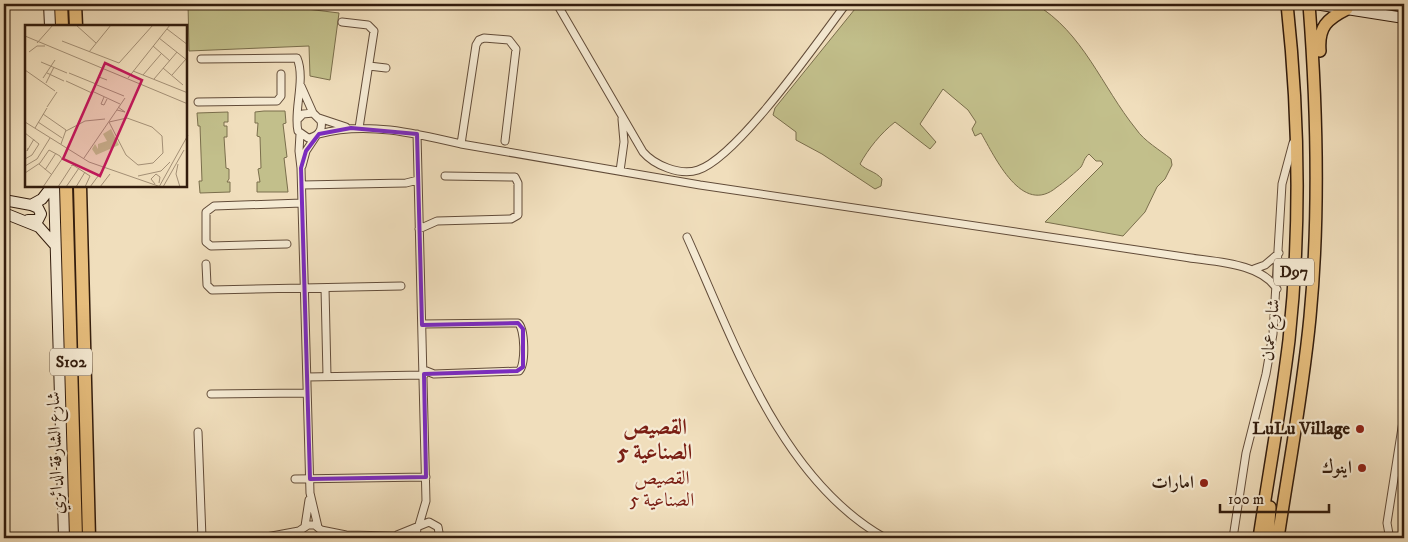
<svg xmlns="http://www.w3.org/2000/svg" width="1408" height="542" font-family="'IM FELL DW Pica',Amiri,serif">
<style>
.green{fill:#c2bf8b;stroke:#7a6e4c}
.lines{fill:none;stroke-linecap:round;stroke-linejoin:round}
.street-casing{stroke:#624c39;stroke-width:9}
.secondary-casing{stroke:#321c0d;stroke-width:12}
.primary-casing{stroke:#321c0d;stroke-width:14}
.highway-casing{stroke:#321c0d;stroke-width:15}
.street{stroke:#f5ead3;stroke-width:7}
.secondary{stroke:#f5ead3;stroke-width:10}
.primary{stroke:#e8bf7e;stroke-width:11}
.highway{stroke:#e8bf7e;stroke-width:12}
.marked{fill:none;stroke:#7b2cbf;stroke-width:4;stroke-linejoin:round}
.poi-dot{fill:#8f2418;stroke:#f5ead3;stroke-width:2}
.labels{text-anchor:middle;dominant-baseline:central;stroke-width:4.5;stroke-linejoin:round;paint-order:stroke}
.shield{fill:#f5ead3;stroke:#6c5a48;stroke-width:1}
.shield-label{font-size:16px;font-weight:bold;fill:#321c0d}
.street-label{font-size:18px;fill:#321c0d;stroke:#f5ead3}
.poi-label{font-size:18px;font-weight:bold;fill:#321c0d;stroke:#f5ead3;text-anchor:end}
.neighbourhood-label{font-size:19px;fill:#7a1f14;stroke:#f5ead3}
.district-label{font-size:22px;font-weight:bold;fill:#7a1f14;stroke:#f5ead3}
.inset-road{fill:none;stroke:#a49076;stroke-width:1}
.view{fill:#c2185b;fill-opacity:0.15;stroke:#c2185b;stroke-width:2.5}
.inset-edge{fill:none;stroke:#321c0d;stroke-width:2.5}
</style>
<rect width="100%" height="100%" fill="#f0debc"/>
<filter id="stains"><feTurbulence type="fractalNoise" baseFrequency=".004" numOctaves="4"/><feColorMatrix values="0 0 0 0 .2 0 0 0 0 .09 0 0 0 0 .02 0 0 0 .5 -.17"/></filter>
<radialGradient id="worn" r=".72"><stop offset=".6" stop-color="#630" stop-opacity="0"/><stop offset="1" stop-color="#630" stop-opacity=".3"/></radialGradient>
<path class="green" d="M188 4H267L339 13 330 80 310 76 309 46 189 51Z
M859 4H1035C1083 32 1102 87 1136 129 1144 141 1160 150 1171 159L1172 165 1165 179 1157 187 1145 212 1123 236 1045 222 1103 164 1101 161H1096L1089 154C1084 158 1084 162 1081 167 1078 170 1062 184 1057 187 1022 217 995 157 981 133L975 136 972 129 976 122 968 110 943 89 920 124 936 142 930 149 895 122C881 133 868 149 860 164 867 171 875 171 882 179L881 186 875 189 822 154 796 140V132L773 115 775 108Z
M264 111H285L286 123 283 124 287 157 284 158 288 192H257V182H260L258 169 261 168 260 137 257 136 258 123H255V112Z
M228 112V122H224V126H227V137H224L226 168 229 169V179L227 182H230V192L200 193 199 181H202L200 126H198L197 113Z"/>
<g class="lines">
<defs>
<path id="street" d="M557 4 643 152C654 165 680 176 698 170 738 157 818 41 846 4
M342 22 368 25 374 31 359 128
M201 59 297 58C306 79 293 112 298 131L308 138C317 137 323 131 321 121L313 113 303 114 298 119
M369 66 386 68
M301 86 313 113
M198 102 277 101 281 96V74
M319 118 346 127
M300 134 299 151 301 168 310 493 318 527
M319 134C365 121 415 133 461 144L700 185 1184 257C1213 262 1260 262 1277 289
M417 134 426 501 419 525
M461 144 476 45 479 40 484 38 509 40 516 49 505 141
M302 166 306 151 316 136
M620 171 624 142 622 119
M302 185 406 183 418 180
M419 229 437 221 511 219 518 215V183L515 177 445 176
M687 237C734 341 780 479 885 538
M287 244 211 246 206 242V212L214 206 302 203
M206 264 207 285 212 290 401 286
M1254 269 1265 265 1279 253
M325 288 327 376
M422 324 518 323C525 328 526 365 519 371L434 374 424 370
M307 377 424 375
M211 394 307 393
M198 432 202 538
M295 479 426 477
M305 526 309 500
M321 530 346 535 394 536 406 538
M397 535 429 522 438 527 440 538
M261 538 299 531 308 525H315L321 530 323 538
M416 538 417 528
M1233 538 1246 453 1266 374 1273 334 1282 184 1293 143
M1394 538 1389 534 1387 523 1404 415"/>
<path id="secondary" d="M49 4 50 26
M1315 4 1404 18
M1388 4 1404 6
M54 186 64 538
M4 200 31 205 42 199 52 186
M4 213 39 227 54 244
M28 220H38L41 214 38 208 31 205"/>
<path id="primary" d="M1320 51C1318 27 1327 19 1347 9
M1259 538C1269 472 1281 406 1289 340 1301 228 1299 115 1287 4
M1268 538 1270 507
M1278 538C1289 465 1303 391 1310 317 1320 213 1317 108 1309 4"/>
<path id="highway" d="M61 4 62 26
M75 4 76 26
M66 186 76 538
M80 186 89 538"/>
</defs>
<use href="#street" class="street-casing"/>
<use href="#secondary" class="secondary-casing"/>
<use href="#primary" class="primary-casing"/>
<use href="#highway" class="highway-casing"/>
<use href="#street" class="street"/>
<use href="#secondary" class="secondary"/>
<use href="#primary" class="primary"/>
<use href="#highway" class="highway"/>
</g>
<path class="marked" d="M351 128 417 134 422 325 518 323 523 329V367L517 371 424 374 426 477 310 479 301 168 306 151 319 134Z"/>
<g class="poi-dot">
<circle cx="1360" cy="429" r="5"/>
<circle cx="1362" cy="468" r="5"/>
<circle cx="1204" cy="483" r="5"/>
</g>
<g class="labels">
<g class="shield">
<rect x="1274" y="258.5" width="40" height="27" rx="4"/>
<rect x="50" y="348.5" width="42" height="27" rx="4"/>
</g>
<g class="shield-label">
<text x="1294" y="272">D97</text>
<text x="71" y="362">S102</text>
</g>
<g class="street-label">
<text transform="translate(1271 330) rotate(-84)">شارع عمان</text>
<text transform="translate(56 453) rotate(-92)">شارع الشارقة الدائري</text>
</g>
<g class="poi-label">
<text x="1350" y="429">LuLu Village</text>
<text x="1352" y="468">اينوك</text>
<text x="1194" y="483">امارات</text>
</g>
<g class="neighbourhood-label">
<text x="662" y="478">القصيص<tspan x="662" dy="22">الصناعية 5</tspan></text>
</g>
<g class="district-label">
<text x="655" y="427">القصيص<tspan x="655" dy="25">الصناعية 5</tspan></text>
</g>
</g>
<g transform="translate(25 25)">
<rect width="162" height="162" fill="#f0debc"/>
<path d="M86 104 94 120 71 130 67 124 70 119 73 124V119L82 116 78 109Z" fill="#c2bf8b"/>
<path class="inset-road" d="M51 0 71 18M142 4 163 20M0 11 163 79M134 13 163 36M37 16 94 38 128 0M12 18 28 0M128 21 145 36M4 27 12 21H20M64 27 86 0M16 37 42 48M138 43 158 60M0 45 30 66M108 46 163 68M22 48 39 56M44 48 71 59M118 50 136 29M147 50 161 34M18 53 30 35M103 53 145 0M129 54 152 27M41 56 67 68M21 58 29 42M71 59 74 52 82 55M72 60 99 71M69 67 95 79M79 72 76 79 79 80 82 74M22 82 32 67M92 85 100 87 93 82M18 89 41 105 36 119M102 93 127 102 137 111 138 128 128 138 113 140 101 130 84 97ZM0 97 64 137 136 162M13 97 37 113M10 103 22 83M41 106 60 96 80 94M0 108 14 119 7 130 0 134M3 123 2 126 9 114M59 133 100 73M14 139 26 149M153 139 151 149 155 162M0 141 12 134 25 113M46 141 48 140 65 151 60 162M20 145 31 128M0 148 15 138 24 125 35 131M113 151 136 146 145 137M130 159 126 154 131 149 135 152 134 158M18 162 37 134 35 131M33 162 46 142M41 162 54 143M51 162 60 147M65 162 79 143M75 162 85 149M134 162 163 110M138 162 159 125"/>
<path class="view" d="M80 38 117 55 75 151 38 134Z"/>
<rect width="162" height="162" class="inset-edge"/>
</g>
<rect width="1408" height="542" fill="none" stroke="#f0debc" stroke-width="20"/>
<rect x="5" y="5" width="1398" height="532" fill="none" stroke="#321c0d" stroke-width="2.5"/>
<rect x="10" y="10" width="1388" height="522" fill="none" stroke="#321c0d"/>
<path d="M1220 504v8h109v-8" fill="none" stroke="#321c0d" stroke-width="2.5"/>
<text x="1228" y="504" font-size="15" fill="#321c0d" stroke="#f5ead3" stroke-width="4" paint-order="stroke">100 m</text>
<rect width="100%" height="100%" filter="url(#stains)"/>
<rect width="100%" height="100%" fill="url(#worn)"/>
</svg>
